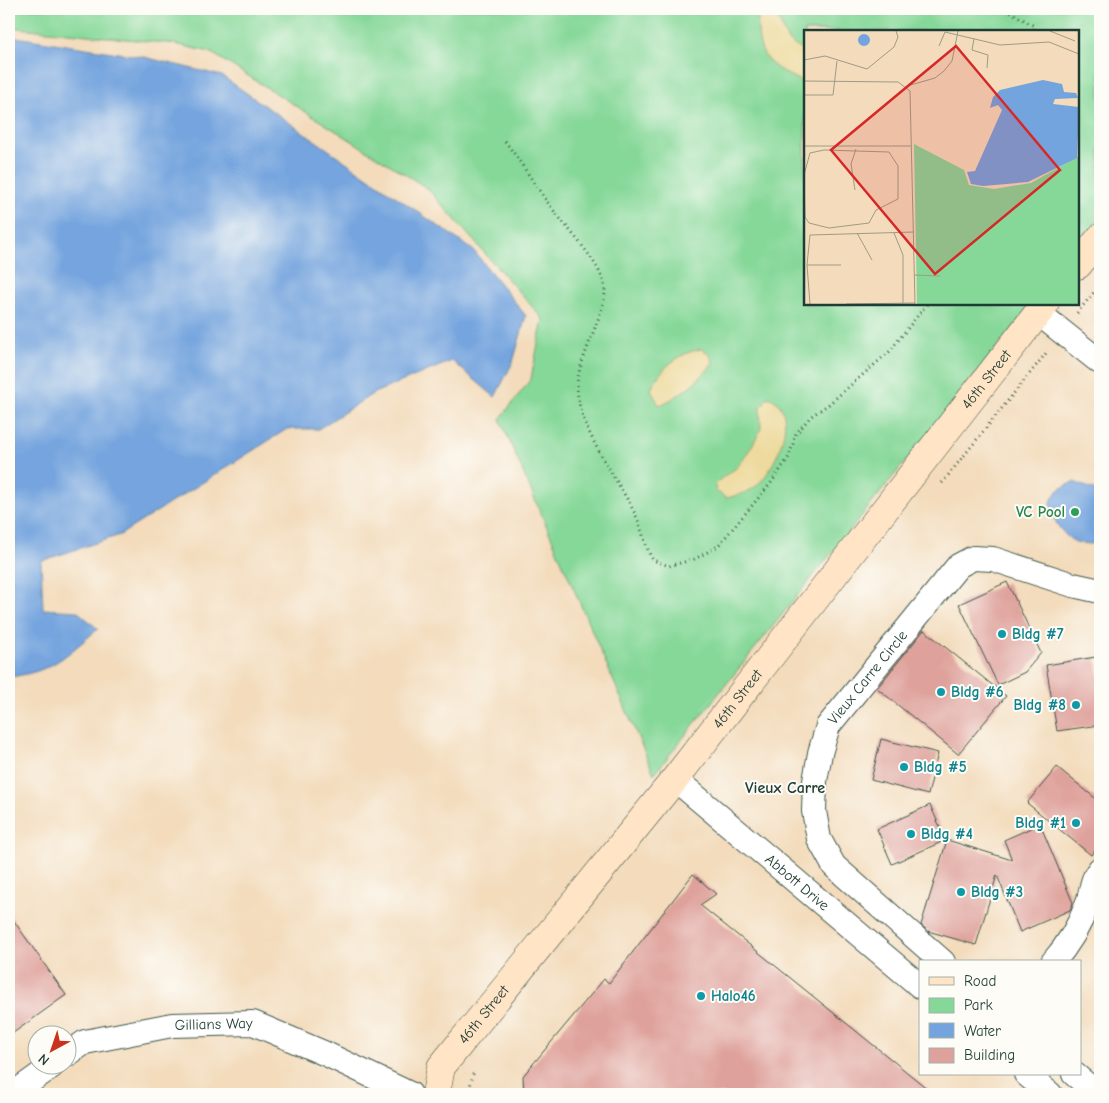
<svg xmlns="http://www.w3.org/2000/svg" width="1109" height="1103" font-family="'Comic Neue',sans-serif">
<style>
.green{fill:#86d899;stroke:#528a66}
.sand{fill:#eeda9e;stroke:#868c69}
.water{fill:#74a4de;stroke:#4a7089}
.building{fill:#dfa19b}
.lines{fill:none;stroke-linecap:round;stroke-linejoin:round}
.street-casing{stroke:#3f5548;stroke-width:26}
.secondary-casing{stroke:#3f5548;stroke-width:29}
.path{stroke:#3f5548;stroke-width:3;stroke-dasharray:1 4;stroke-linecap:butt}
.street{stroke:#fff;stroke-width:24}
.secondary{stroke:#ffe4c6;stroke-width:28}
.leisure-dot{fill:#2e9e5b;stroke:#fdfcf7;stroke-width:2}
.culture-dot{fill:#0f9aa8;stroke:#fdfcf7;stroke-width:2}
.labels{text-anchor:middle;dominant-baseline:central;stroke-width:4;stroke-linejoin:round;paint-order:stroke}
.street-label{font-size:15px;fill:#1f3d34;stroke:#fdfcf7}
.leisure-label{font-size:15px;font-weight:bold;fill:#27864d;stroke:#fdfcf7;text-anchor:end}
.culture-label{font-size:15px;font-weight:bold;fill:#0d838f;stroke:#fdfcf7;text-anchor:start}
.neighbourhood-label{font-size:16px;font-weight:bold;fill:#1f3d34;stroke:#fdfcf7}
.inset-road{fill:none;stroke:#9e9c85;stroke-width:1}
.view{fill:#d62828;fill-opacity:0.15;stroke:#d62828;stroke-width:2.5}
.inset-edge{fill:none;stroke:#1f3d34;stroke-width:2.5}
</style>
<rect width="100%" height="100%" fill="#fdfcf7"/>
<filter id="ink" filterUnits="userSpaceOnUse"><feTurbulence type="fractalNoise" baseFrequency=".02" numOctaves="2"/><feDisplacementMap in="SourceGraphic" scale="10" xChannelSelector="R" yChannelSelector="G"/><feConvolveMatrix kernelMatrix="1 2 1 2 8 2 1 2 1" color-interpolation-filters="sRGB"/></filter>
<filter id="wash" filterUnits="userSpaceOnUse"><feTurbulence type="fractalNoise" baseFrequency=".0096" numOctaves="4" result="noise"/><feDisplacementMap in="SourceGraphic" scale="20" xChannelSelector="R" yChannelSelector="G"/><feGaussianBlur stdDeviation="1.12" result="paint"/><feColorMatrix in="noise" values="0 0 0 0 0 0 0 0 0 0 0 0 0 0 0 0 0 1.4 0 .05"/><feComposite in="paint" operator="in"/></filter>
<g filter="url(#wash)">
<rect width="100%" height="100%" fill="#f3dbbb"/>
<path class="green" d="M9 9H1100V219L1078 247V31H805V304H1032L654 774 500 419 531 379 543 319 427 188 210 52 175 44 9 27Z"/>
<path class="sand" d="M758 13 777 17 788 41 805 52V83C767 65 756 58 758 13Z
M701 349 709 353 713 362C708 374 672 402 659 405L651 390C659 369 679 353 701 349Z
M768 397C803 409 775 472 755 487 747 493 735 496 726 498L716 491 715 485C721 477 728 474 736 468 741 465 760 433 761 428 761 422 760 414 760 408Z"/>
<path class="water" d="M9 36 144 57 222 76 473 250 526 316 513 362 495 397 452 361 374 393 318 429H287L120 535 41 561 43 609 77 611 98 629C65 656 53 672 9 677Z
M1074 482 1100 492V536L1092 544C1087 544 1081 543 1076 542 1069 539 1063 533 1059 527 1044 505 1050 491 1074 482Z"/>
<g id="blocks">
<path class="building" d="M1007 582 1041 653 1025 672 998 685 959 604Z
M924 630 1006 696 958 754 877 688Z
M1096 657 1100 684V725L1057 731 1046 665Z
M881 739 938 753 928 795 871 780Z
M1057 767 1100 802V844L1091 855 1027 803Z
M930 805 946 840 892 864 877 829Z
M1040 824 1073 903 1070 910 1020 932 997 875 976 945 928 931 921 925 947 840 1012 860 1004 840Z
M693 874 716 894 700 905 934 1094H524L523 1076 604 979 609 983Z
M9 914 66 995 9 1036Z"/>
</g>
</g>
<g filter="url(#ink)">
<use href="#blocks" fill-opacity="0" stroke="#3f5548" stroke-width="1"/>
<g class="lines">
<defs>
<g id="street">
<path d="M1037 312 1100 362"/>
<path id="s1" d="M675 779 920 986"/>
<path id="s2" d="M943 962 834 866 819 839 814 811 815 781 820 753 828 726 958 566 973 558 993 559 1073 585 1100 591"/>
<path d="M1053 962C1068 945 1079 927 1087 905 1092 893 1091 879 1100 869"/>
<path id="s3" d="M68 1054 85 1042 172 1025 253 1023 326 1054 410 1094"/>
<path d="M1026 1074 1050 1094"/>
<path d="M1074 1074 1098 1094"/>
<path d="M13 1094 52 1066"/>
</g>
<g id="secondary">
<path d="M1078 265 1100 238"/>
<path id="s4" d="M436 1094 441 1067 675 779 1045 304"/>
</g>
</defs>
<use href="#street" class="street-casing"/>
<use href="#secondary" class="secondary-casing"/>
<path class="path" d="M1006 9 1034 26V31
M505 141C519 160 532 180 546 200 561 223 604 264 605 290 606 308 582 355 578 377 570 421 620 480 637 518 643 532 645 547 653 560L669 566 695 559 718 546 771 483 789 457 796 434 810 417 829 404 889 352 927 304
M1077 313 1100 285
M942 483 1047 352
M468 1094 474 1071"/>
<use href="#street" class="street"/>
<use href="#secondary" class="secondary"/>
</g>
</g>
<circle class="leisure-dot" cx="1075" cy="512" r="5"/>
<g class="culture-dot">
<circle cx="1002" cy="634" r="5"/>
<circle cx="941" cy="692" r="5"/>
<circle cx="1076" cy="705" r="5"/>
<circle cx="904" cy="767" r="5"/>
<circle cx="1076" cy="823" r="5"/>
<circle cx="911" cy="834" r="5"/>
<circle cx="961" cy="892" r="5"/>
<circle cx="701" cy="996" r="5"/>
</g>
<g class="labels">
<g class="street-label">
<text stroke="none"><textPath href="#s4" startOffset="905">46th Street</textPath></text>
<text stroke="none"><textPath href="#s2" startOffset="354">Vieux Carre Circle</textPath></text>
<text stroke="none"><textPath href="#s4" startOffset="500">46th Street</textPath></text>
<text stroke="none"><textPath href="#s1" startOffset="160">Abbott Drive</textPath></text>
<text stroke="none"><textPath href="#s4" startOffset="95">46th Street</textPath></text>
<text stroke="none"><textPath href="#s3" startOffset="151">Gillians Way</textPath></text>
</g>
<g class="leisure-label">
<text x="1065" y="512">VC Pool</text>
</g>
<g class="culture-label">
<text x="1012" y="634">Bldg #7</text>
<text x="951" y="692">Bldg #6</text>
<text x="1066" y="705" text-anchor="end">Bldg #8</text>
<text x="914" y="767">Bldg #5</text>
<text x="1066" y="823" text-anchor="end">Bldg #1</text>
<text x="921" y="834">Bldg #4</text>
<text x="971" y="892">Bldg #3</text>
<text x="711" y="996">Halo46</text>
</g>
<g class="neighbourhood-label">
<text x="785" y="788">Vieux Carre</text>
</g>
</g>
<g transform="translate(804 30)">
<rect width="275" height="275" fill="#f3dbbb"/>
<path d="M110 114 160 140 165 155 190 159 227 153 275 126V274H113Z" fill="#86d899"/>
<path d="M54 10a6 6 0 1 1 12 0a6 6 0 1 1-12 0ZM239 50 258 54 260 62 272 63 274 68 251 69 249 74 275 77 273 128 224 152 179 156 167 154 163 142 171 141 198 80 194 75 186 78 189 67 196 60Z" fill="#74a4de"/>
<path class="inset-road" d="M246 1 271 11M170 9 168 20 184 25 183 38M135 16 141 2 196 15 245 12 275 24M0 30 21 26 63 39 90 17 94 7 92 1M0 51 94 52 106 61 111 274M103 56 131 48 140 41 148 31 154 1M0 65H29L33 31M0 116H107M20 120 85 122 94 136V169L72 180 65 193 25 198 5 193 1 187 0 145 6 123ZM51 160 47 134 52 119M53 203 68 230M90 203 99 225V273M3 235H37M110 245 136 246M6 274 3 235 6 205 110 202M42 274 111 273"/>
<path class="view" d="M152 16 256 140 131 244 27 120Z"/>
<rect width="275" height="275" class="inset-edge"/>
</g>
<rect width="1109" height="1103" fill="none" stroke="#fdfcf7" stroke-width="30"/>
<rect x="919" y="960" width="162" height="115" fill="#fdfcf7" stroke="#a4b0a9"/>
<rect x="929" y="977" width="25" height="8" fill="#ffe4c6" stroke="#a4b0a9"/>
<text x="964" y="986" font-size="15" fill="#1f3d34">Road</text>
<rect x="929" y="998" width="25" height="15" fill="#86d899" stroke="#a4b0a9"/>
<text x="964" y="1010" font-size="15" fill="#1f3d34">Park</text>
<rect x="929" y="1023" width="25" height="15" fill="#74a4de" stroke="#a4b0a9"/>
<text x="964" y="1036" font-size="15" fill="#1f3d34">Water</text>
<rect x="929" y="1048" width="25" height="15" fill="#dfa19b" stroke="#a4b0a9"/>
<text x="964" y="1060" font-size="15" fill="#1f3d34">Building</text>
<g transform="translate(52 1050) rotate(220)"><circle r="24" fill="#fdfcf7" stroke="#a4b0a9"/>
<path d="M0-4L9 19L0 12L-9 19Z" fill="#c8321e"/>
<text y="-8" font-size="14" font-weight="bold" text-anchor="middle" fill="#1f3d34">N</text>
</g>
</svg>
